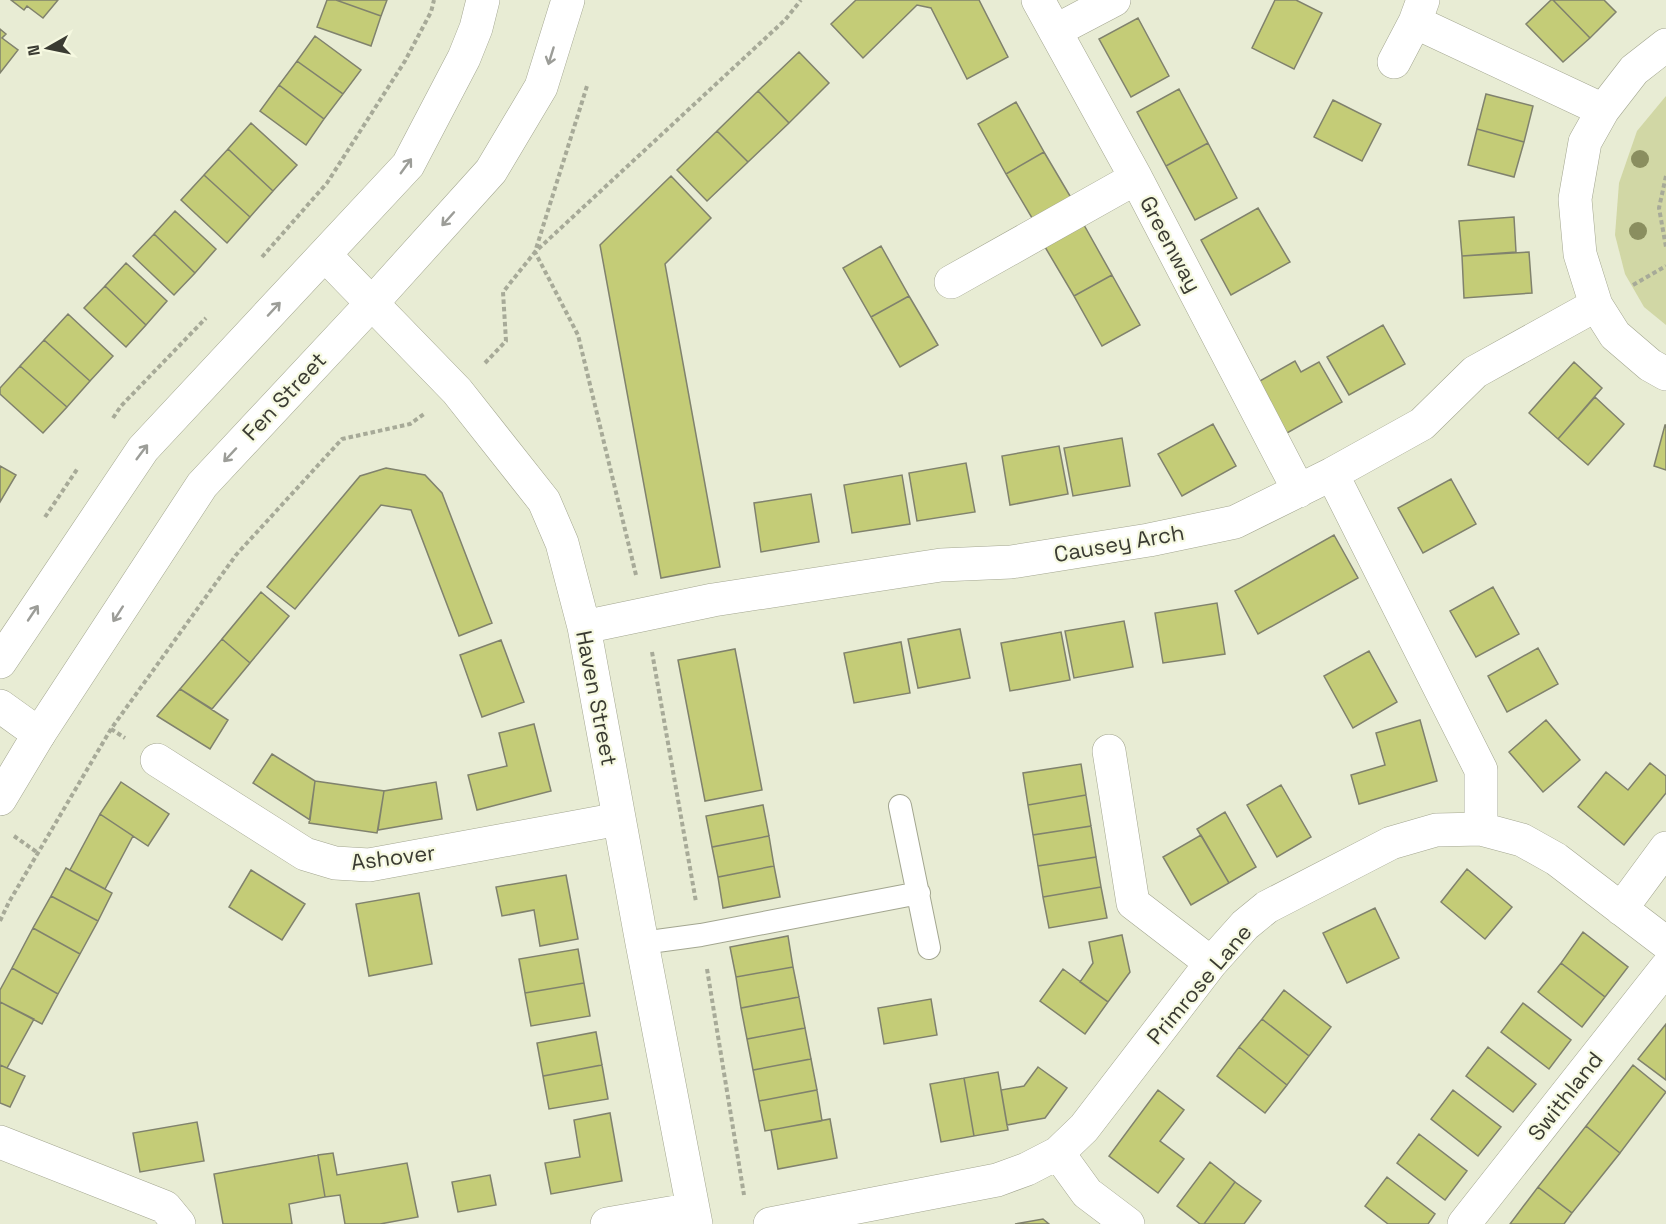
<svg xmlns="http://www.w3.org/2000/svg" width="1666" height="1224" font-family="'Space Grotesk',sans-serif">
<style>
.green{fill:#d1d7a5}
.building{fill:#c4cc77;stroke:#80826d;stroke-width:1.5}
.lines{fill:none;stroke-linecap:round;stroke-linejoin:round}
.service-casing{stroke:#a3a690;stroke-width:24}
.minor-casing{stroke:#a3a690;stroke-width:34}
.tertiary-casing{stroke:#a3a690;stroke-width:34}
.path{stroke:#a7aa98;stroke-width:4;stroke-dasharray:4.5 3;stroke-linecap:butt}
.service{stroke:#fff;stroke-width:22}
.minor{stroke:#fff;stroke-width:33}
.tertiary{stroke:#fff;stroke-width:33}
.tree{fill:#8a8e5f}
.oneway{stroke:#9c9d98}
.labels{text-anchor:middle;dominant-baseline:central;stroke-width:4.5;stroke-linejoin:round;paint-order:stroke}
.street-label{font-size:22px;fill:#3a3b32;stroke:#f6f9e1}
</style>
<rect width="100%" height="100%" fill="#e8ecd4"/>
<path class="green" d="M1666 96V325L1644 307 1625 274 1615 235 1619 183 1637 131Z"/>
<path class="building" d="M11 0H58L43 18 27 6 24 10Z
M327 0H336L381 16 371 46 317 27Z
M336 0H387L381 16Z
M856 0H979L1008 57 967 79 931 8 917 5 863 58 831 24Z
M1275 0H1296L1322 13 1294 69 1252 48Z
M1551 0H1553L1590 38 1563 62 1526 24Z
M1553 0H1604L1616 12 1590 38Z
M1138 18 1169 76 1131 97 1099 39Z
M0 29 6 34 2 38 18 50 0 73Z
M315 36 361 70 343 94 297 61Z
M799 52 829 83 789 123 758 91Z
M297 61 343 94 324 119 279 85Z
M279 85 324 119 306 145 260 111Z
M1179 89 1208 143 1166 166 1137 112Z
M758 91 789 123 748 162 717 131Z
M1486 94 1533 106 1524 142 1477 129Z
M1333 100 1381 124 1362 161 1314 137Z
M1016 102 1044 152 1006 174 978 124Z
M251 123 297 165 273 191 228 149Z
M1477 129 1524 142 1514 177 1468 165Z
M717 131 748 162 707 201 677 170Z
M1208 143 1237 198 1195 220 1166 166Z
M228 149 273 191 250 217 204 175Z
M1044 152 1073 201 1035 223 1006 174Z
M204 175 250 217 227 243 181 200Z
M671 176 711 218 665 264 720 567 661 578 600 245Z
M1258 208 1290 262 1231 295 1201 240Z
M175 211 216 249 195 273 154 234Z
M1514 217 1516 252 1462 256 1459 221Z
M1084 225 1112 275 1074 296 1045 247Z
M154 234 195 273 174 295 133 256Z
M881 246 909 296 871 317 843 268Z
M1529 252 1532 293 1464 298 1462 256Z
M126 263 167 301 146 325 105 286Z
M1112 275 1140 325 1102 346 1074 296Z
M105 286 146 325 126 347 84 308Z
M909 296 938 345 900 367 871 317Z
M68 314 113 356 90 381 44 340Z
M1383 325 1405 364 1349 395 1327 357Z
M44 340 90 381 67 407 20 366Z
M1295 361 1301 372 1319 362 1342 402 1287 433 1258 382Z
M1574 362 1602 388 1558 439 1529 413Z
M20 366 67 407 43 433 0 394V388Z
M1595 397 1624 424 1588 465 1558 439Z
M1213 424 1236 466 1182 496 1158 454Z
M1665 425H1666V470L1654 466Z
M1122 438 1130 486 1073 496 1064 448Z
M1059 446 1068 494 1010 505 1002 456Z
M966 463 975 512 917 521 909 473Z
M0 466 16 475 0 502Z
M386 468 425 475 442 493 492 623 459 636 411 510 381 505 295 609 267 587 360 476Z
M902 475 910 524 852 533 844 485Z
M1451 479 1476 524 1423 553 1398 508Z
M811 494 819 542 761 552 754 503Z
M1334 535 1358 578 1258 634 1235 591Z
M1493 587 1519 634 1476 657 1450 611Z
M261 592 289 616 250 663 222 639Z
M1217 603 1225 654 1163 663 1155 613Z
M1124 621 1133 667 1074 678 1065 631Z
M960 629 970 678 918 688 908 639Z
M1061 632 1070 680 1010 691 1001 643Z
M222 639 250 663 212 709 180 689Z
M501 640 524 702 482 717 460 655Z
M901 642 910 693 854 703 844 653Z
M1538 648 1558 684 1507 712 1488 676Z
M735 649 762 790 705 801 678 660Z
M1369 651 1397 702 1353 728 1324 676Z
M180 689 228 720 210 749 157 716Z
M1420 720 1437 781 1359 804 1351 775 1385 765 1376 733Z
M1546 720 1580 760 1543 792 1509 752Z
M534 724 551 791 477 810 468 775 507 766 499 733Z
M272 754 315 781 310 820 253 783Z
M1650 763 1666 776V793L1624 845 1578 807 1606 772 1628 790Z
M1081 764 1086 795 1028 805 1023 773Z
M315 781 384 791 377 833 309 823Z
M121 782 169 814 148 846 100 814Z
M436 782 442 819 378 830 384 791Z
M1281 785 1311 837 1277 857 1247 805Z
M1086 795 1091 826 1033 835 1028 805Z
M763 805 769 836 712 847 706 816Z
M1225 812 1256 867 1229 883 1197 829Z
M100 814 133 836 105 889 70 870Z
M1091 826 1096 857 1038 866 1033 835Z
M1201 835 1229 883 1191 905 1163 857Z
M769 836 774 866 718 877 712 847Z
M1096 857 1101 887 1043 897 1038 866Z
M774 866 780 897 723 908 718 877Z
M66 868 112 893 98 921 51 896Z
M1467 869 1512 907 1485 939 1441 902Z
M251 870 305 904 282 940 229 907Z
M566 875 578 939 540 946 534 910 502 916 496 887Z
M1101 887 1107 918 1049 928 1043 897Z
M419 893 432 964 369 976 356 904Z
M51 896 98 921 80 954 33 928Z
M1375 908 1399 958 1347 983 1323 933Z
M33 928 80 954 58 994 12 968Z
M1583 932 1628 967 1605 997 1561 963Z
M1122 935 1130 972 1108 1002 1080 982 1093 963 1089 942Z
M788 936 793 967 736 977 730 947Z
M578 949 584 983 525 993 519 959Z
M1561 963 1605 997 1582 1027 1538 992Z
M793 967 799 997 741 1008 736 977Z
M12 968 58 994 42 1024 0 1002V990Z
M1063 969 1108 1002 1085 1034 1040 1001Z
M584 983 590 1016 531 1026 525 993Z
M1284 990 1331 1027 1309 1056 1262 1019Z
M799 997 805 1028 747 1039 741 1008Z
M931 999 937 1035 884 1044 878 1008Z
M0 1002 34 1019 7 1068 0 1065Z
M1523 1003 1571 1040 1549 1069 1501 1032Z
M1262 1019 1309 1056 1287 1085 1239 1047Z
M1666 1024V1080L1638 1059Z
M805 1028 811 1059 753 1070 747 1039Z
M596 1032 602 1065 543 1076 537 1043Z
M1239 1047 1287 1085 1265 1113 1217 1076Z
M1488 1047 1536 1084 1513 1112 1466 1076Z
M811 1059 817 1090 759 1101 753 1070Z
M0 1065 25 1076 10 1107 0 1103Z
M602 1065 608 1099 549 1109 543 1076Z
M1633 1065 1666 1092 1620 1153 1586 1126Z
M1038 1067 1067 1088 1045 1118 1007 1125 1001 1090 1024 1086Z
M998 1072 1008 1130 974 1136 964 1078Z
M964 1078 974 1136 941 1142 930 1084Z
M817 1090 822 1121 765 1131 759 1101Z
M1158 1090 1184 1110 1160 1141 1184 1159 1158 1193 1109 1156Z
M1453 1090 1501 1127 1478 1156 1431 1119Z
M610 1113 622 1181 551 1194 545 1163 580 1157 574 1120Z
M830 1119 837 1158 778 1169 771 1130Z
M197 1122 204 1161 140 1172 133 1133Z
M1586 1126 1620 1153 1572 1213 1538 1187Z
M1419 1134 1467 1171 1445 1200 1397 1163Z
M333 1153 337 1175 407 1163 418 1217 380 1224H345L340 1195 325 1197 318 1155Z
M318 1155 325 1197 289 1204 292 1224H223L214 1174Z
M1210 1162 1235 1182 1204 1224H1200L1177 1206Z
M490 1175 496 1205 458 1212 452 1182Z
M1387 1177 1435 1214 1428 1224H1388L1365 1206Z
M1235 1182 1261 1201 1244 1224H1204Z
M1538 1187 1572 1213 1564 1224H1510Z
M1043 1219 1049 1224H1015Z"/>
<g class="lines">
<defs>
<path id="service" d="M900 806 929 948
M642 943 701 935 919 893"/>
<path id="minor" d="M1038 0 1136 178 1299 491
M1415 22 1603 110
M1055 31 1114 0
M1666 45 1634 70 1603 110 1585 142 1575 199 1580 254 1596 305 1615 335 1650 365 1666 374
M1394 62 1415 22 1423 0
M325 255 457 391 544 501 562 543 584 627 642 943 696 1224
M951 282 1136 178
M1332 474 1481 770V829
M584 627 713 600 941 565 1011 562 1149 540 1235 522 1332 474 1422 424 1475 372 1596 305
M0 706 39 734
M1109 751 1133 903 1211 963
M157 760 305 854 335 863 369 865 619 819
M1621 909 1666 848
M0 1142 165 1207 179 1224
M1058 1153 1087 1193 1128 1224
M607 1224 693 1209
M770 1224 997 1180 1027 1169 1058 1153 1084 1128 1211 963 1245 925 1267 907 1391 843 1436 830 1481 829 1522 840 1556 859 1666 943
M1464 1224 1666 968"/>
<path id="tertiary" d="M0 662 143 449 408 165 464 58 476 28 483 0
M0 799 39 734 202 485 372 303 491 171 541 87 568 0"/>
</defs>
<use href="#service" class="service-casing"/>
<use href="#minor" class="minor-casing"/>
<use href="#tertiary" class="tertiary-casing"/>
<path class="path" d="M1666 176 1659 208 1666 247
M262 257 327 183 405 61 431 12 434 0
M1633 285 1666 266
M485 363 506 341 503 292 535 252 587 86
M113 418 121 406 206 318
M45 517 78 468
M636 575 578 335 535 252 785 20 801 0
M652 652 696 902
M111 729 125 738
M14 836 38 853
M0 921 9 902 111 729 236 555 342 439 410 424 424 414
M707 969 744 1195"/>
<use href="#service" class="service"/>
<use href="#minor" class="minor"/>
<use href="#tertiary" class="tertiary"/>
</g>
<g class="tree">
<circle cx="1640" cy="159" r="9"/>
<circle cx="1638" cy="231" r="9"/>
</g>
<defs><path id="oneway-shaft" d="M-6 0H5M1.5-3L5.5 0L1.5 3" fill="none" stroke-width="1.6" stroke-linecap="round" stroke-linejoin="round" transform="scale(1.5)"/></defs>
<g class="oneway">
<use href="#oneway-shaft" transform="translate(551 56) rotate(107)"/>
<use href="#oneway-shaft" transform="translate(406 166) rotate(-54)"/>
<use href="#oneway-shaft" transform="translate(448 219) rotate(132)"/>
<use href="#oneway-shaft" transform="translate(274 309) rotate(-47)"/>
<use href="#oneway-shaft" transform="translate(142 452) rotate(-53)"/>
<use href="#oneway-shaft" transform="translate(230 455) rotate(133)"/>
<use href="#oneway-shaft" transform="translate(33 613) rotate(-56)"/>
<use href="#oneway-shaft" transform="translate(118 614) rotate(123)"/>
</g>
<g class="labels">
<g class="street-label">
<text transform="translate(1171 244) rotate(62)">Greenway</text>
<text transform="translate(284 396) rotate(-47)">Fen Street</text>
<text transform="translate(1119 543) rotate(-10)">Causey Arch</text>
<text transform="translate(597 698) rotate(79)">Haven Street</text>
<text transform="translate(393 857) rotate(-7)">Ashover</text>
<text transform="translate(1199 984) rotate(-50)">Primrose Lane</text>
<text transform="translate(1565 1096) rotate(-52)">Swithland</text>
</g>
</g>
<g transform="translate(48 48) rotate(261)" stroke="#f6f9e1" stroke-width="4.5" paint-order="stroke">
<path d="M0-4.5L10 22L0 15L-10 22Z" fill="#3a3b32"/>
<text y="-9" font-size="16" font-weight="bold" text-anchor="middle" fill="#3a3b32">N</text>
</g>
</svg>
